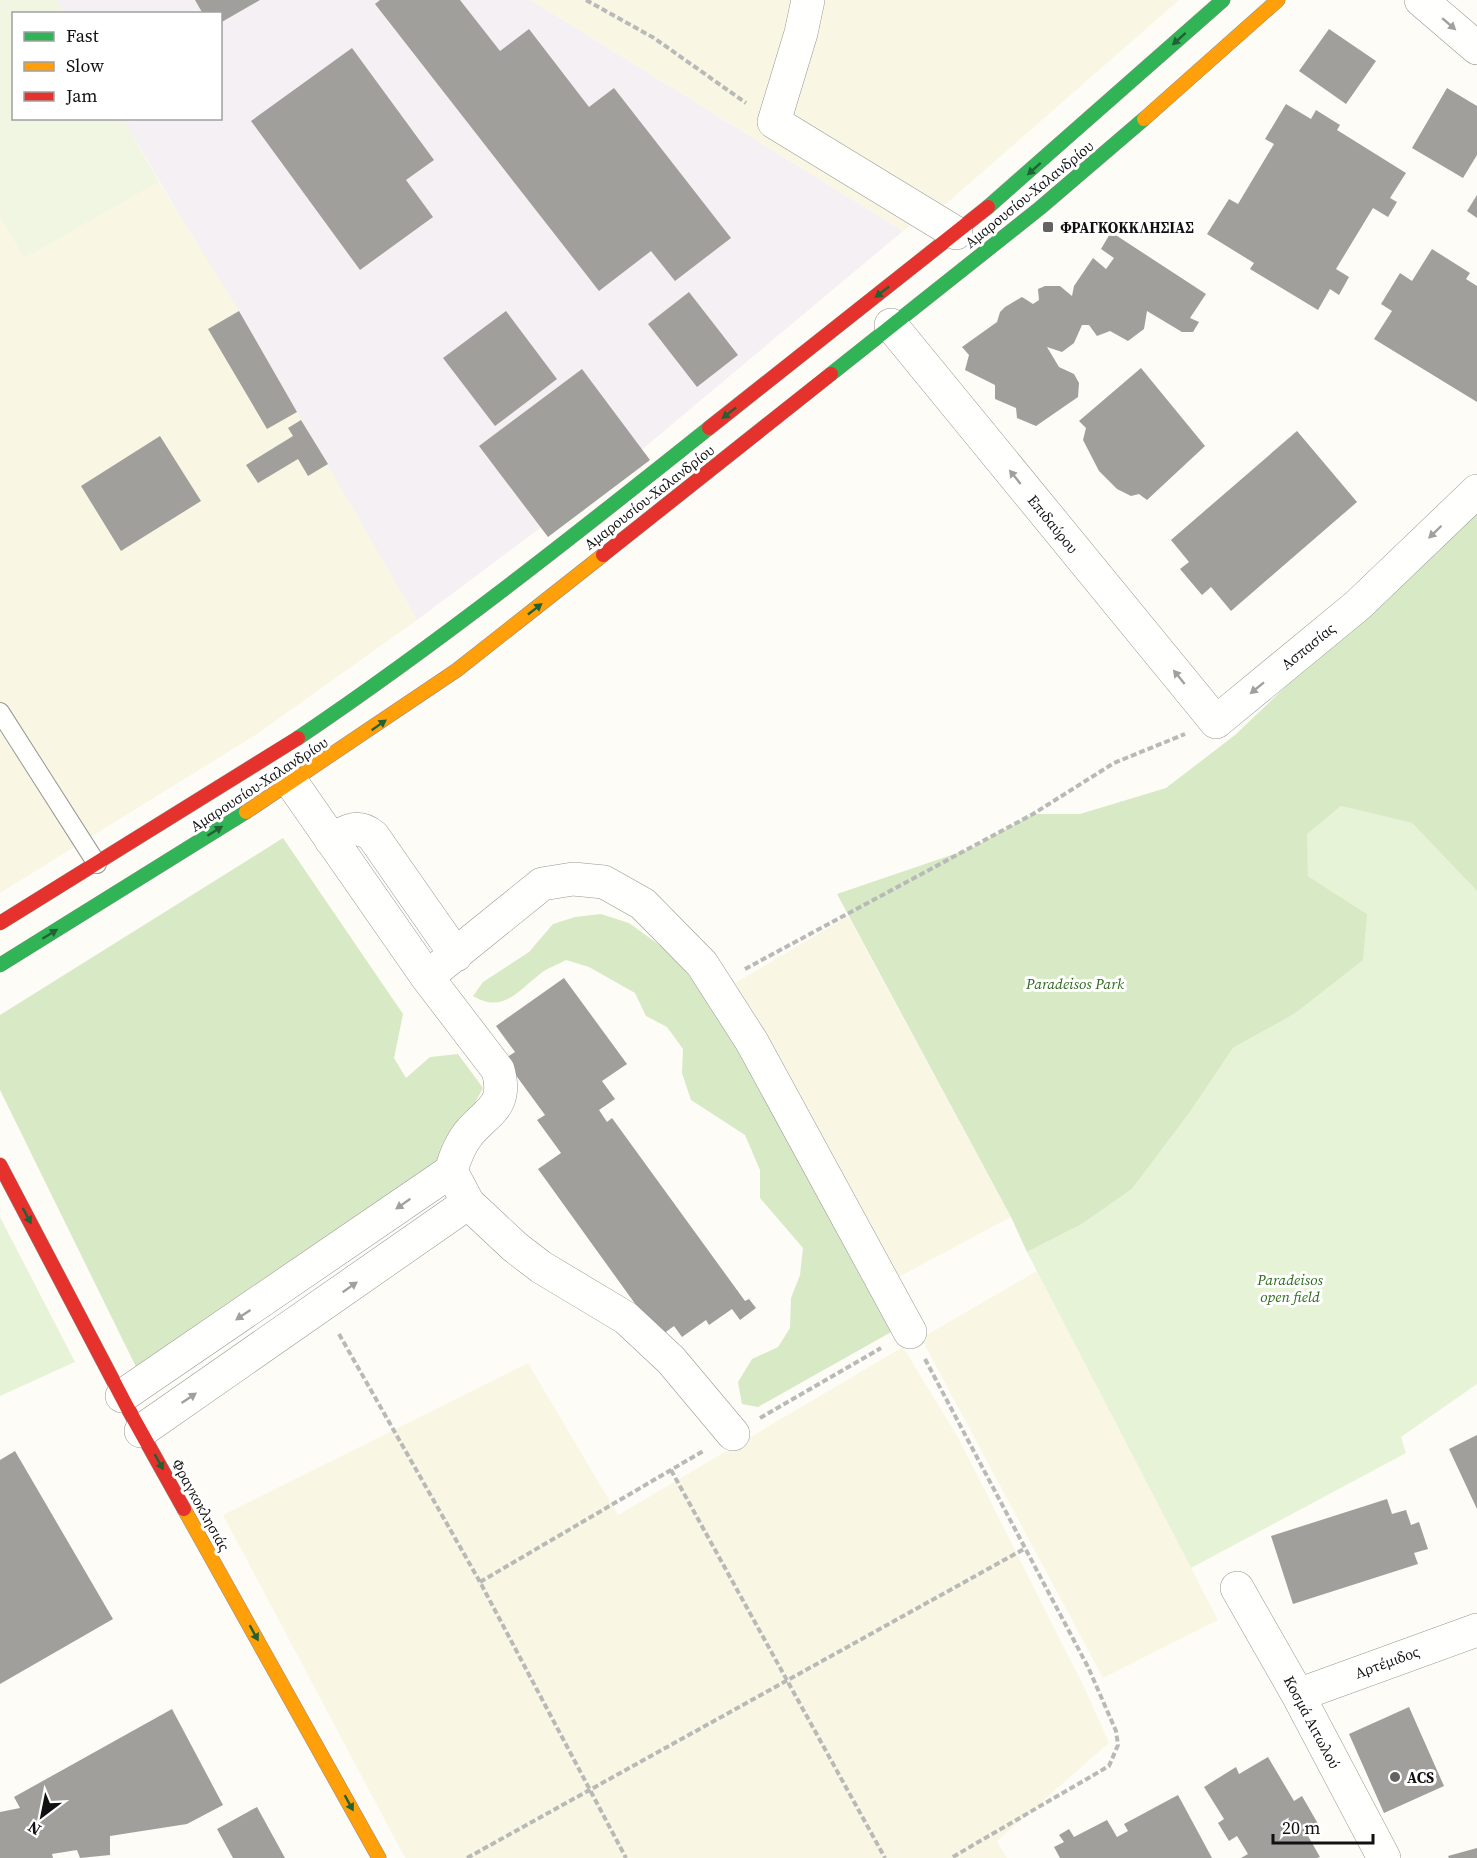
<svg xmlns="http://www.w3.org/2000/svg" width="1477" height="1858" font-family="'Source Serif 4',serif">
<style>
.industrial{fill:#f5f0f3}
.farmland{fill:#f9f7e4}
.green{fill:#e7f3d7}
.forest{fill:#d8eac5}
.pitch{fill:#f0f6e1}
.building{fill:#a19f9c}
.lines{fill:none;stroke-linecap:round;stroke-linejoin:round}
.lane-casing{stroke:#979795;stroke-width:20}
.street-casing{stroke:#979795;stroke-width:34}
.fast-casing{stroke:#8e8d8b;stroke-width:15}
.slow-casing{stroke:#8e8d8b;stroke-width:15}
.jam-casing{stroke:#8e8d8b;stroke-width:15}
.path{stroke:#b9b9b8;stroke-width:4;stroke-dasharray:6 3;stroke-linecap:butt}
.lane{stroke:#fffffe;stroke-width:18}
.street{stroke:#fffffe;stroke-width:33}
.fast{stroke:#30b455;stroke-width:14}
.slow{stroke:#ff9f0a;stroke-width:14}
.jam{stroke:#e5322d;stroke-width:14}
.oneway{fill:#a0a09f}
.oneway2{fill:#206233}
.poi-dot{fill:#646362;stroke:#fff;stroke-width:2}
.labels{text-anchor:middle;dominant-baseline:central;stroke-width:6;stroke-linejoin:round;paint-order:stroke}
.street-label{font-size:15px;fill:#111;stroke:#fff}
.poi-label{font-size:15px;font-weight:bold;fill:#111;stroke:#fff;text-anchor:start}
.park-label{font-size:15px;font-style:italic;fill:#2f6b1f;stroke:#fff}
</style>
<rect width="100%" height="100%" fill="#fdfcf7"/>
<path class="industrial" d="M57 0H531L903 231 615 472 417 620 123 119 220 118V14L64 13Z"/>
<path class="farmland" d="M531 0H1179L947 203 903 231Z
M159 182 239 311 417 620 254 736 0 893V216L24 258Z
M848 916 1011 1217 889 1282 732 985Z
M1037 1271 1218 1620 1103 1678 921 1338Z
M903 1347 959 1439 1085 1689 1109 1743 997 1841 1007 1858H405L223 1515 528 1363 618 1515Z"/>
<path class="green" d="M1341 806 1412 823 1477 891V1384L1401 1437 1406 1453 1191 1568 1027 1252 1082 1224 1132 1189 1190 1112 1233 1048 1294 1014 1367 914 1308 876 1306 834Z
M0 1217 75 1362 0 1396Z"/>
<path class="forest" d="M1477 504V891L1412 823 1341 806 1307 834 1308 876 1367 914 1363 960 1294 1014 1233 1048 1190 1112 1132 1189 1082 1224 1027 1252 1011 1217 837 894 972 848 1033 814H1080L1166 788 1235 735Z
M283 838 403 1014 394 1058 406 1078 430 1057 458 1054 483 1088 450 1149 431 1173 139 1373 0 1090V1015Z
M601 914 629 923 669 952 708 998 755 1068 893 1331 758 1407 742 1404 738 1382 752 1359 778 1347 790 1328 791 1298 800 1275 803 1248 760 1198V1170L745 1135 691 1100 682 1073 683 1049 667 1027 646 1016 635 993 589 967 566 960C557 965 547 968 540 974 518 991 503 1014 473 996L483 982 529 952 553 924 575 917Z"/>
<path class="pitch" d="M0 0H57L64 13 14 14V118L123 119 159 182 24 258 0 216Z"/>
<path class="building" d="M195 0H260L220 23V14H203Z
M380 0H460L500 51 529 29 589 107 614 88 731 238 675 281 651 251 599 291 375 4Z
M1329 29 1376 61 1346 104 1299 71Z
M352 48 434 160 406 180 433 217 360 270 251 121Z
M1447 88 1477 106V155L1463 178 1412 148Z
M1286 104 1311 119 1316 110 1340 125 1337 130 1406 173 1390 198 1397 202 1388 217 1373 208 1336 269 1349 277 1339 295 1330 289 1318 310 1250 269 1254 263 1207 234 1229 199 1238 204 1274 144 1265 139Z
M1477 195V218L1467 211Z
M1111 232 1206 294 1190 318 1199 322 1193 332H1182L1147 311 1144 329 1128 341 1110 331 1097 336 1089 325H1082L1074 343 1062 352 1047 347 1059 367 1074 374 1079 383 1078 397 1036 426 1017 418 1016 408 995 399V385L965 370 969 355 962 347 997 322 1000 312 1005 307 1022 297 1033 304 1039 300 1038 289 1045 286H1060L1072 296 1074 286 1093 258 1106 269 1114 258 1101 249Z
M1432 249 1470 273 1466 279 1477 286V402L1374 339 1392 311 1381 304 1400 273 1412 281Z
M689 292 738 355 697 387 648 324Z
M239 311 297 412 267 429 208 329Z
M506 311 557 379 495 426 443 358Z
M1141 368 1205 446 1147 500 1139 494 1131 496 1117 489 1099 471 1083 440 1086 428 1079 421Z
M582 369 650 460 548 537 479 446Z
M301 420 328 464 308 476 298 459 258 483 246 465 293 436 288 428Z
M1297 431 1357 502 1231 611 1211 587 1202 595 1180 569 1189 562 1171 540Z
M160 436 201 501 121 551 81 486Z
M564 978 627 1064 602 1081 615 1099 599 1110 607 1122 612 1118 745 1301 749 1299 756 1308 740 1320 732 1309 709 1325 706 1320 682 1337 674 1326 659 1337 538 1169 561 1153 537 1120 545 1115 504 1059 515 1052 496 1026Z
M1477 1435V1509L1449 1449Z
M15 1451 113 1619 0 1684V1460Z
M1387 1499 1392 1514 1406 1510 1411 1525 1419 1522 1428 1549 1414 1553 1418 1564 1293 1604 1271 1536Z
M1409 1707 1444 1786 1384 1813 1349 1734Z
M172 1709 223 1805 187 1824 110 1836V1855L80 1858 77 1850 52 1854 53 1858H0V1812L20 1808 14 1797Z
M1268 1757 1294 1801 1302 1796 1321 1829 1308 1836 1320 1857 1317 1858H1241L1248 1854 1237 1836 1229 1841 1218 1823 1224 1819 1204 1787 1236 1767 1239 1774Z
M1178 1795 1212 1858H1060L1054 1847 1064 1842 1059 1835 1069 1829 1074 1837 1107 1820 1117 1837 1128 1831 1124 1824Z
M257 1807 285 1858H233L217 1829Z
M1477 1848V1858H1449L1448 1856Z"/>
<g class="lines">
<defs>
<path id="lane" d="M0 712 97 864"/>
<path id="street" d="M808 0 801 33 774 122 956 233
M1421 0 1477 48
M891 325 1216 722 1358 605 1477 491
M292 783 427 977 498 1070C508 1106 489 1110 469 1133 460 1144 455 1157 451 1171L468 1203 515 1247 541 1267 626 1318 671 1360 733 1434
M331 840C346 831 358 823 373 836L456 955
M427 977 542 884 573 879 604 882 643 904 702 964 752 1042 910 1332
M122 1396 451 1171
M141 1431 468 1203
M1237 1588 1298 1695 1384 1858
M1298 1695 1477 1630"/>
<path id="fast" d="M988 207 1223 0
M831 374 1040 208 1144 119
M298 738C440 642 575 535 709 428
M0 965 246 812"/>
<path id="slow" d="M1144 119 1278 0
M246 812 457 670 603 555
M184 1509 379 1858"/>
<path id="jam" d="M709 428 988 207
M603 555 831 374
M0 923 298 738
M0 1165 127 1407 184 1509"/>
</defs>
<use href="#lane" class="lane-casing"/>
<use href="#street" class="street-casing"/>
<use href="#fast" class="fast-casing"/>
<use href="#slow" class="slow-casing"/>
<use href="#jam" class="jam-casing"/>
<path class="path" d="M586 0 654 38 746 103
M745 969 1033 814 1114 763 1185 734
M339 1334 480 1582 626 1858
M925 1359 1088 1667 1116 1731 1118 1745 1109 1766 951 1858
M760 1418 881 1348
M671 1470 885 1858
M480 1582 705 1450
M467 1858 1024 1549"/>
<use href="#lane" class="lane"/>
<use href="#street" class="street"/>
<use href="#fast" class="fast"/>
<use href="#slow" class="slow"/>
<use href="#jam" class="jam"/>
</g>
<defs><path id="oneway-solid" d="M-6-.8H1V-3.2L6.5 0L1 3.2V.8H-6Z" transform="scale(1.5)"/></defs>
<g class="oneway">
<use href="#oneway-solid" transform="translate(1449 24) rotate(41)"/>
<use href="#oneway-solid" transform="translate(1015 477) rotate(-129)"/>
<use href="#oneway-solid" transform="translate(1435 532) rotate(136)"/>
<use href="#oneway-solid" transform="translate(1179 677) rotate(-129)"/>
<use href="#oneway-solid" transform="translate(1257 688) rotate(141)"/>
<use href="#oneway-solid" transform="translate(403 1204) rotate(145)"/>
<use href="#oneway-solid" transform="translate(350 1287) rotate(-35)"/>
<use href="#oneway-solid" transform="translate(243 1315) rotate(146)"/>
<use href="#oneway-solid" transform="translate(189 1398) rotate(-34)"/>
</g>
<g class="oneway2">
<use href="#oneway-solid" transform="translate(1179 39) rotate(138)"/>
<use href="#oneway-solid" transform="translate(1034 169) rotate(138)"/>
<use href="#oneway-solid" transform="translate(882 292) rotate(142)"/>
<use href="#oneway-solid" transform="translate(729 413) rotate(142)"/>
<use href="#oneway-solid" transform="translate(535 609) rotate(-38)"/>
<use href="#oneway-solid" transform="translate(379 725) rotate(-35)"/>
<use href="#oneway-solid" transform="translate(215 831) rotate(-32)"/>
<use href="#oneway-solid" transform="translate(50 934) rotate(-32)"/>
<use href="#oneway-solid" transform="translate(27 1216) rotate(62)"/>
<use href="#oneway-solid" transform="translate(159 1462) rotate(61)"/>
<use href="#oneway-solid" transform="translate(254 1633) rotate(61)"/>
<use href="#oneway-solid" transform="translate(349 1803) rotate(61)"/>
</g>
<g class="poi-dot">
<rect x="1042" y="221" width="12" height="12" rx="3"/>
<circle cx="1395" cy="1777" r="6"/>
</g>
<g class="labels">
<g class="street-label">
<text transform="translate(1029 194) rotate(-39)">Αμαρουσίου-Χαλανδρίου</text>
<text transform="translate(649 497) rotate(-38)">Αμαρουσίου-Χαλανδρίου</text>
<text transform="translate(1053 524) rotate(51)">Επιδαύρου</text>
<text transform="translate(1308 646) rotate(-39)">Ασπασίας</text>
<text transform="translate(259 784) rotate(-33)">Αμαρουσίου-Χαλανδρίου</text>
<text transform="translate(201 1505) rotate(61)">Φραγκοκλησιάς</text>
<text transform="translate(1387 1662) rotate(-20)">Αρτέμιδος</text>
<text transform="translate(1312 1722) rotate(62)">Κοσμά Αιτωλού</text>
</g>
<g class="poi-label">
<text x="1060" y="227">ΦΡΑΓΚΟΚΚΛΗΣΙΑΣ</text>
<text x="1407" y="1777">ACS</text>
</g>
<g class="park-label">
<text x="1075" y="983">Paradeisos Park</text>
<text x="1290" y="1279">Paradeisos<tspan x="1290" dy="17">open field</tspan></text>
</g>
</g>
<rect x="12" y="12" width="210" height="108" fill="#ffffff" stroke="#a0a0a0" stroke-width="1.5"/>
<rect x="24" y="32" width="30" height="9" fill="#30b455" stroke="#a0a0a0" stroke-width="1.5"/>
<text x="66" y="42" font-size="18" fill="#111111">Fast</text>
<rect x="24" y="62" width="30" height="9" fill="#ff9f0a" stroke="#a0a0a0" stroke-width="1.5"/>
<text x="66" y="72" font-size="18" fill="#111111">Slow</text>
<rect x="24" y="92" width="30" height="9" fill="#e5322d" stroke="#a0a0a0" stroke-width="1.5"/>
<text x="66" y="102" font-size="18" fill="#111111">Jam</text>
<g transform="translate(42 1816) rotate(212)" stroke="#ffffff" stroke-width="4.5" paint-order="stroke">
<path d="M0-4.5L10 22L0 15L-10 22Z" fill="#111111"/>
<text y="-9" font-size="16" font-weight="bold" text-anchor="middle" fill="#111111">N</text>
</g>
<path d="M1273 1834v9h100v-9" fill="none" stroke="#111111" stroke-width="3"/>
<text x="1282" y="1834" font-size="18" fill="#111111" stroke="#ffffff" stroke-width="4.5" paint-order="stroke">20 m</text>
</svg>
